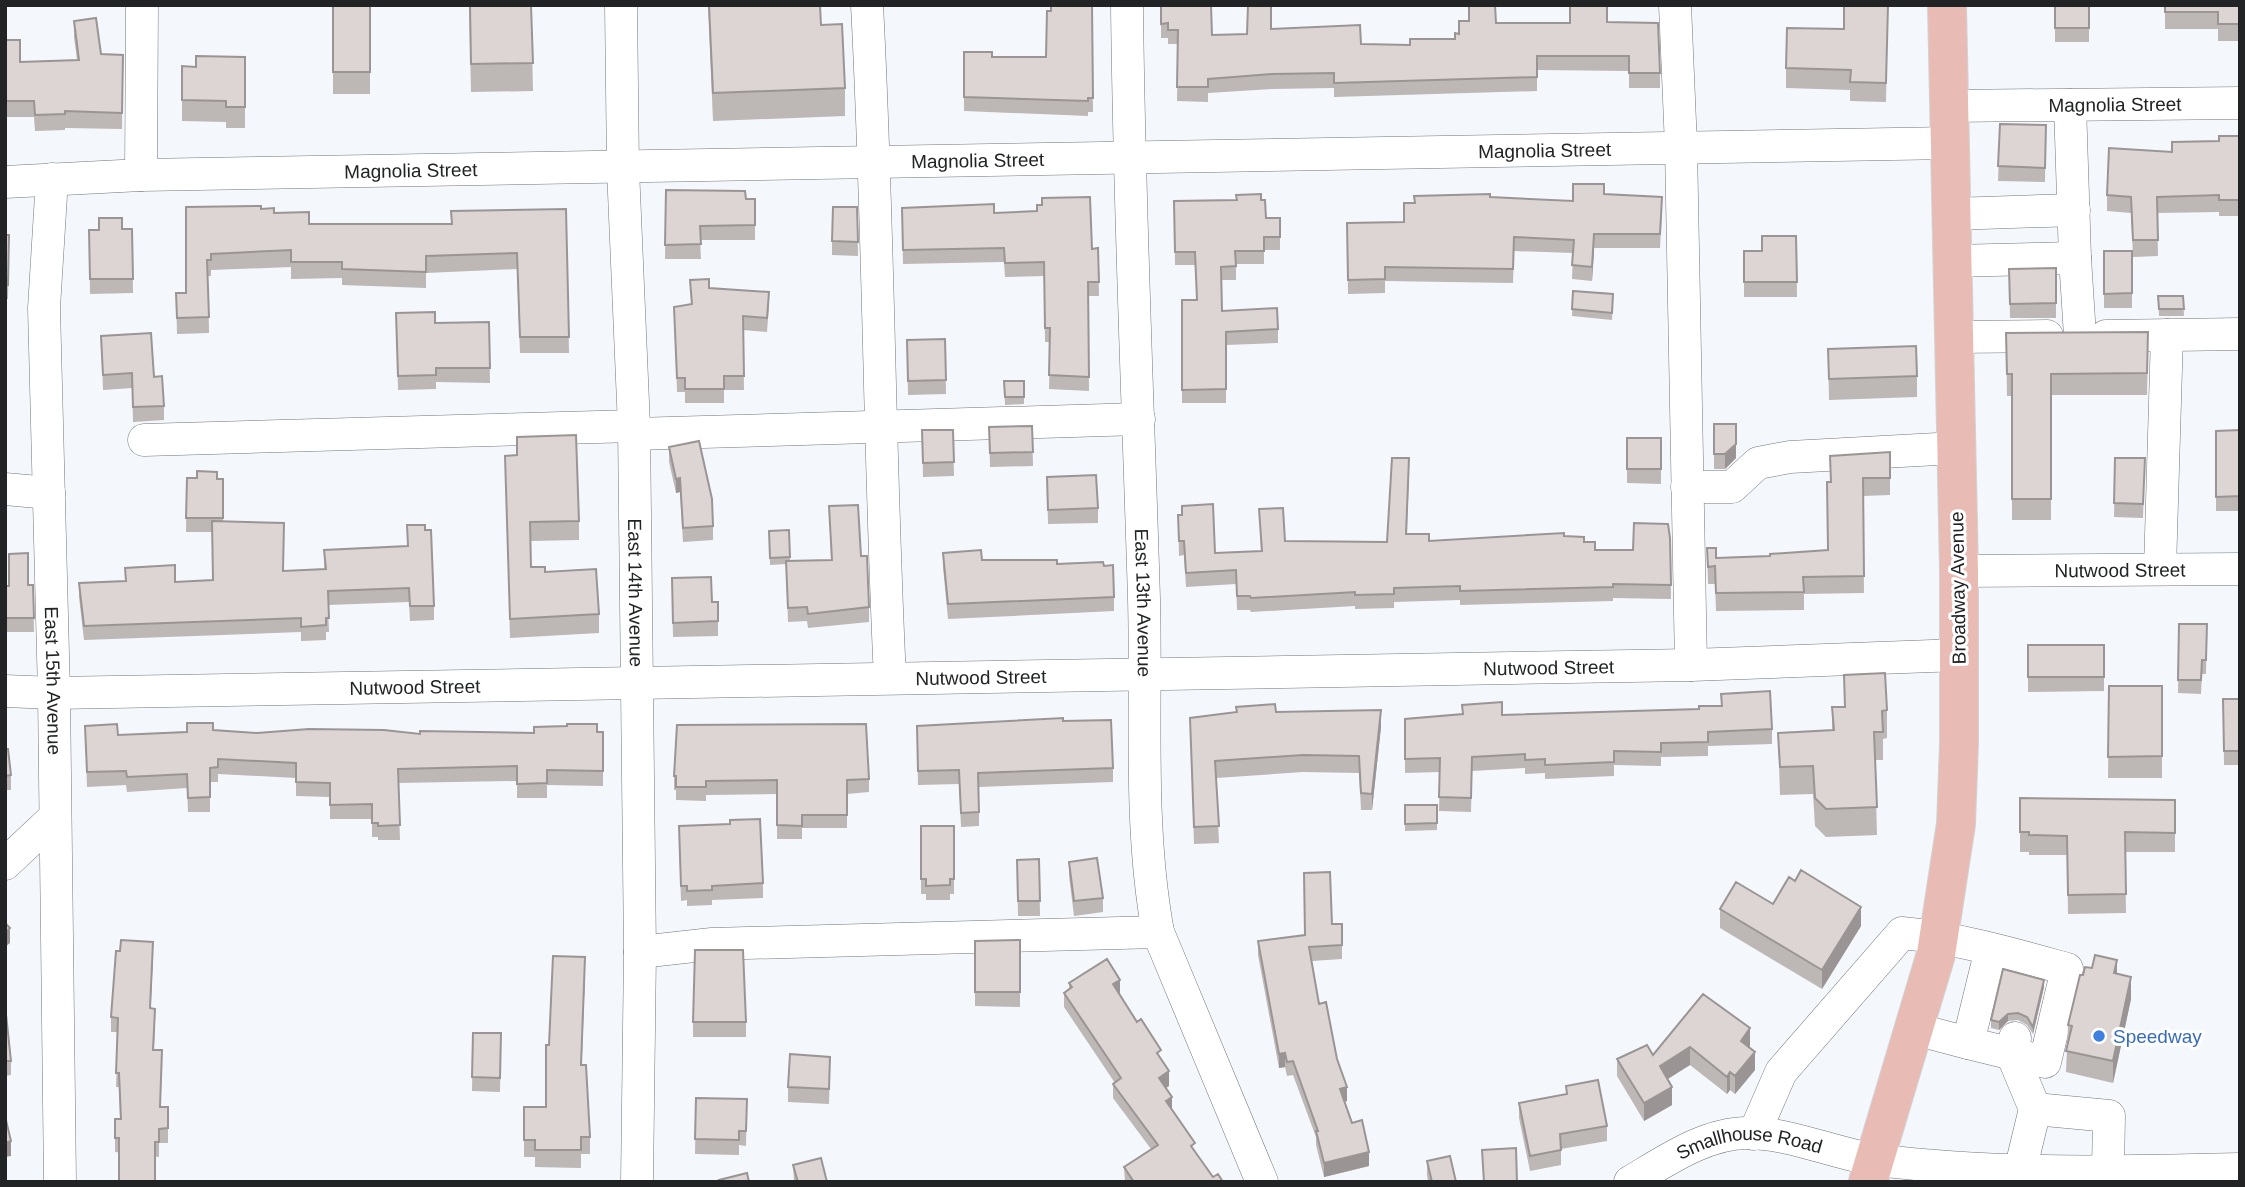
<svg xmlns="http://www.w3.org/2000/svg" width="2245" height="1187" font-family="Arial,sans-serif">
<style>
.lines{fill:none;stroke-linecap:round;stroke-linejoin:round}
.minor-casing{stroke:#72767a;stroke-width:33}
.major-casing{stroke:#d3d3d3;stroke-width:40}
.minor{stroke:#fff;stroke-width:32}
.major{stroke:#e8bcb4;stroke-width:38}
.wall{fill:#bdb7b5}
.shaded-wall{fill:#9a9594}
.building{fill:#dcd5d3;stroke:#9a9594;stroke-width:2}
.shop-dot{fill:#3f7fe0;stroke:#fff;stroke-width:2.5}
.labels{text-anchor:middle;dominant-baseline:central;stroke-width:6;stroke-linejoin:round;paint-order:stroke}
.street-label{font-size:19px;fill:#222325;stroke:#fff}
.shop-label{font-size:19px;fill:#366cbe;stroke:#fff;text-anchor:start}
</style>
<rect width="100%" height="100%" fill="#f4f8fd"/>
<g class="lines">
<defs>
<g id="minor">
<path id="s1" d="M621 5 623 169 634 426 640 952 637 1182"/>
<path d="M867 5C879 229 879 454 890 678"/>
<path id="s2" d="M1127 5C1129 203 1138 401 1144 599 1147 709 1138 823 1158 932L1262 1182"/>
<path d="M1675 5 1681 146 1691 665"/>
<path d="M2070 105 2075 258"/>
<path id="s3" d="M1949 106 2240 103"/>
<path d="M141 175 142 5"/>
<path id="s4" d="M52 179 44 308 54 693 60 1182"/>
<path id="s5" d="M5 182 141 175 1951 143"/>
<path d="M1952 214 2074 210"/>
<path d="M1953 261 2075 258 2080 336"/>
<path d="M2106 336 2240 334"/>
<path d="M1954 337 2047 336"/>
<path d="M634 434 1139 419"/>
<path d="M144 440 634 426"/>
<path d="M1687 487H1732L1758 463 1790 457 1956 448"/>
<path d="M5 489 49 493"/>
<path d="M2160 569 2167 335"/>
<path id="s6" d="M1959 571 2240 569"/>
<path id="s7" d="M5 691 54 693 1691 665 1959 655"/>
<path d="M5 864 54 818"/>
<path d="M640 952 712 944 1158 932"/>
<path d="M1915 1029 1968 1043"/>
<path d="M2015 1038 2012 1054 2035 1109 2020 1171"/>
<path d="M2035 1109 2109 1116 2108 1171"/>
<path d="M1754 1134 1781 1072 1902 933C1958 938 2013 954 2067 969L2045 1062 1968 1043 1991 949"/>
<path id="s8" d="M1630 1182C1664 1162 1705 1133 1747 1133 1792 1133 1834 1154 1877 1160 1998 1175 2119 1172 2240 1169"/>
</g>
<path id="major" d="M1868 1182 1936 954 1956 824 1959 744V571L1947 5"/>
</defs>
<use href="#minor" class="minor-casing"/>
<use href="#major" class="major-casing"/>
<use href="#minor" class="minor"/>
<use href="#major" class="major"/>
</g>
<path class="wall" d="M333 5H370V94H333Z
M469 5H531L533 91 471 92Z
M708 5H820L821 25 845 88V116L713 121Z
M1092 5 1093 112H1088V116L964 111V52L992 57H1046Z
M1161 5 1212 35 1247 34 1271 29 1361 44 1410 45 1455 39 1469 21 1468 5H1495L1496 23 1607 22 1660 73V88H1629V71L1537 70V91L1334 97V88L1272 89 1208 93V102L1177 101 1178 44H1168V38H1161Z
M1888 5 1886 102 1850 101V90L1786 88V68L1844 29Z
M2055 5H2089V42H2055Z
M2165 5H2240V41H2218V29H2165Z
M74 21 101 54 123 55 122 129 65 128V130L35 131 34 117H5V40L20 62 77 60 74 37Z
M245 57V128H226V122L182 121V66L196 67Z
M2000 124 2046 125 2045 182 1998 181Z
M2240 136V216H2219V212L2157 213 2158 256 2133 257 2131 213 2107 211V195L2172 152Z
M666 190 755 199V240H700L701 259H665Z
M1604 194 1662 211 1660 248H1594L1592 281 1572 279 1573 253 1514 251 1513 283 1385 281V293L1348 294 1347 223 1404 222 1490 197 1573 201Z
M1261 200 1266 218H1280V250H1264V264H1236V280H1221L1222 311 1278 329V343L1226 345V403H1182V300H1197L1195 265H1175L1174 201Z
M186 207 261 209 309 224 396 225 451 224V211L566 209 569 353H520L517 269 426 273V288L342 285V278L291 279V267L211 270V276H208L209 333 177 334 176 293H186Z
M857 207 858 256 832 255V241Z
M902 208 994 213 1092 249 1098 248 1099 296H1088L1089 391 1049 389 1050 342H1045L1044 276 1005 277 1004 262 903 264Z
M132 229 133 293 90 294 89 230Z
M5 235H9L8 299H5Z
M1796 236 1797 297H1744V251H1762Z
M2104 251H2132V308H2104Z
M2056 268V318H2010L2009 269Z
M690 280 709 288 769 306 767 332 743 330 744 390H724V403H685V392H677L674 307 691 304Z
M1573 291 1613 302 1612 320 1572 316Z
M2158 296H2183L2184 316H2159Z
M396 313 435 323 489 322 490 383 436 382V389L398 390Z
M2006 333 2148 353 2147 395H2051V520H2012V396H2007Z
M101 336 154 377 164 406V420L133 422 132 388 103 390Z
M945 339 946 394 908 395 907 340Z
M1828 349 1917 376V397L1829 400Z
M1004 381H1024V404L1005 405Z
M1714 424 1736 458 1725 469H1714Z
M1032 426 1033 466 990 467 989 427Z
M922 430H953L954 476 923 477Z
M2240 430V511H2216V431Z
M517 437 579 521V540L531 541V567L545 572 599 614V633L510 638 505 456 517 455Z
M1627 438H1661V484L1627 483Z
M669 447 713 526V540L683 542 680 492 676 493 669 462Z
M1890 452V495L1863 496 1864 593 1804 594V610L1716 611 1715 584H1708L1707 548 1716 558 1770 556 1828 550 1831 482Z
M2115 458H2145L2143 518 2114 517Z
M1409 473 1407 534 1429 541 1564 536 1584 542 1595 550H1633L1670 538 1671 599 1613 598V601L1460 605V600L1394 602V608L1355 609V606L1251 612 1250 610H1237L1236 584 1186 587 1184 555 1179 556 1178 515 1215 553 1261 551 1259 509 1285 541 1387 542Z
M1047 477 1098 508V523L1048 524Z
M187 478 223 479V522L283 571 324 569V550L407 546 434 606V620L410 621 409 602 328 605 329 632H326V640L301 641V632L84 640 79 597V583L125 581V568L175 582 213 580 212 532H186Z
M829 506 861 556 869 607V622L808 628 807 621 788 622 786 564 770 565 769 531 789 530 790 561 831 560Z
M943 553 982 560 1104 566 1114 597V611L948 619 943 567Z
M33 585 34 632H5V586Z
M672 593 712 602H718V636L673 637Z
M2179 624H2207L2206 674H2202L2201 694 2178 693Z
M2028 645H2104V691L2028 692Z
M1844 675 1887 710V738L1883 739V760H1875L1877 835 1826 837 1815 826 1813 794 1780 795 1778 733 1832 730V707H1844Z
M2109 686H2162V778H2108Z
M1721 694 1772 729V744L1708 746V756L1661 757V766L1614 765V776L1545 779V773L1525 774V768L1472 771 1471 812 1439 811 1440 772 1405 773V719L1462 714V705L1502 715 1699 709 1721 706Z
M2223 699H2240V765H2224Z
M1276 712 1381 727 1372 810H1361L1359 773 1303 772 1216 778 1219 843 1194 844 1190 718Z
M1063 721 1113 768V782L979 787V826L961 827 959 784 918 785 917 726Z
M85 726 118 735 213 730 257 733 420 734 603 732V786L547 785V798H517V781L398 783 400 840H378V837H372V819H330V797L296 796V778L218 774V782H210V812H188L187 788 127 792 126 785 87 787Z
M5 749 11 775V790H5Z
M674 776 869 779V792L847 794V828H802V839H777V794L706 795V801L676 800V790H674Z
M2020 798 2175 800V852H2125L2126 913 2068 914 2067 855H2029V852H2020Z
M1405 805H1437V830L1405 831Z
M921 826H954V894H950V900H926V894H921Z
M679 840 763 883V898L712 900V905L687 906V900L681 901Z
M1039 859 1040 916H1018L1017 860Z
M1069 862 1103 898V912L1074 916 1069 876Z
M1773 904 1861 926 1822 989 1720 928V909Z
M1332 924 1342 945V959L1312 961 1319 1004 1337 1059 1347 1101 1345 1102 1369 1166 1324 1177 1316 1145V1137L1293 1075 1287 1076 1285 1067 1279 1068 1258 955V941L1304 935Z
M1020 940V1007L975 1006V941Z
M153 957 150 1008 155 1023 154 1050 161 1107 168 1128V1143H159V1157L115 1152V1133L120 1119 119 1087H116L118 1032H111V1017Z
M2117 974 2131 999 2113 1083 2066 1072 2068 1025 2083 975Z
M585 975 581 1065 590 1137V1154H581V1168L535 1167V1157H524V1107H546L549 1045Z
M1069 983 1120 994V995L1161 1060 1169 1086 1166 1088 1172 1110 1195 1152 1213 1177 1223 1182H1125L1124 1167 1151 1149 1113 1098V1084L1115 1083 1064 1007V993L1069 989Z
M2044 987 2033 1034 2027 1025 2018 1020 2008 1021 1999 1030 1991 1028V1020Z
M1703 994 1750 1046 1749 1047 1755 1070 1735 1094 1730 1090 1727 1094 1690 1065 1667 1079 1672 1105 1644 1121 1617 1076V1059L1653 1055Z
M5 1005 11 1061V1075L5 1076Z
M693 1022H746V1037H693Z
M473 1033H501L500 1092 472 1091Z
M830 1071 829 1104 788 1102V1087Z
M1566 1086 1607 1126V1141L1561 1149V1165L1530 1171 1519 1118V1103L1566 1094Z
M696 1098 747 1099 746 1146 739 1145V1155L695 1154Z
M1427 1161 1456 1182H1428L1427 1175Z
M793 1165 827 1182H794Z"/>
<path class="shaded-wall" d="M1594 234V248L1592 281V267Z
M1736 444V458L1725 469V454Z
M680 478V492L676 493V479Z
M1381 710V727L1372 810V794Z
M1861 907V926L1822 989V970Z
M10 928V943L5 947V933Z
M153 942V957L150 1023V1008Z
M585 957V975L581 1083V1065Z
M2117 960V981L2114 973Z
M2131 977V999L2113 1083V1061Z
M1120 980V994L1113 999V984Z
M2044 980V987L2033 1034V1027Z
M2008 1014V1021L1999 1030V1022Z
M1750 1028V1046L1741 1059V1041Z
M1690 1047V1065L1660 1084V1066Z
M1755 1052V1070L1735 1094V1076Z
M1285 1053V1067L1279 1068V1054Z
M1169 1071V1086L1159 1093V1078Z
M1730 1072V1090L1727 1094V1077Z
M1347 1087V1101L1340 1103V1089Z
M1672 1087V1105L1644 1121V1103Z
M1172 1097V1112L1166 1101Z
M11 1141V1156L5 1157V1143Z
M1369 1152V1166L1324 1177V1163Z"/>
<path class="building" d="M333 5H370V72H333Z
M470 5H531L533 63 471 64Z
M709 5H820L821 25 842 24 845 88 713 93Z
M1051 5H1092L1093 98H1088V101L964 97V52H992V57H1046L1047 11H1051Z
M1161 5H1211L1212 35 1247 34 1248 5H1271V29L1360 25 1361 44 1410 45V39H1455V33L1459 34V21H1469V5H1495L1496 23H1570V5H1607V22L1658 23 1660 73H1629V56H1537V77L1334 83V73L1272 74 1208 79V87H1177L1178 30H1168V23L1161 24Z
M1844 5H1888L1886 83 1850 82 1851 70 1786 68 1787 28 1844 29Z
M2055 5H2089V28H2055Z
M2165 5H2240V24H2218V12H2165Z
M96 18 101 54 123 55 122 113 65 111V114L35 115 34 101H5V40H20V62L79 60 74 21Z
M196 56 245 57V107H226V101L182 100V66L196 67Z
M2000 124 2046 125 2045 168 1998 166Z
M2219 136H2240V200H2219V195L2157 197 2158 240H2133L2131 197 2107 195 2109 148 2172 152V142L2219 141Z
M1573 184H1604V194L1662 197 1660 234H1594L1592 267 1572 265 1574 240 1514 237 1513 269 1385 267V279L1348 280 1347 223 1404 222V203H1415L1414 196 1490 194V197L1573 201Z
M666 190 745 191 746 199H755V225L700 226 701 244 665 245Z
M1261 194V200H1265L1266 218H1280V237H1264V251H1235L1236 266 1221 267 1222 311 1277 308 1278 329 1226 332V389L1182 390V300H1197L1195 252H1175L1174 201 1237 200 1236 195Z
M1090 197 1092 249 1098 248 1099 282H1088L1089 377 1049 375 1050 328H1045L1044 262 1005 263 1004 248 903 250 902 208 994 204V213L1037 211V205H1042V198Z
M261 206V209L274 208V213L309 212V224H452L451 211 566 209 569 337H520L517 253 426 256V272L342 269V262H291V250L211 254V260H207L209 317 177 318 176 293H186V207Z
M833 207H857L858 242 832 241Z
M99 218H122V229H132L133 279H90L89 230H99Z
M5 235H9L8 285H5Z
M1762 236H1796L1797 282H1744V251H1762Z
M2104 251H2132V293L2104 294Z
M2056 268V303L2010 304 2009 269Z
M709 279V288L769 292 767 318 743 316 744 376H724V389H685V378H677L674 307 692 304 690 280Z
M1573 291 1613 294 1612 313 1572 309Z
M2158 296H2183L2184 309H2159Z
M435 312V323L489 322 490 368H436V375L398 376 396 313Z
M2148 332 2147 373 2051 374V499H2012V374H2007L2006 333Z
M151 333 154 377 162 376 164 406 133 407 132 373 103 375 101 336Z
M945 339 946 380 908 381 907 340Z
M1916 346 1917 376 1829 379 1828 349Z
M1004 381H1024V397H1005Z
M1714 424H1736V444L1725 454H1714Z
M1032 426 1033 452 990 453 989 427Z
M922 430H953L954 462 923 463Z
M2240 430V496L2216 497V431Z
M576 435 579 521 530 522 531 567H545V572L596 569 599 614 510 619 505 456 517 455V437Z
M1627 438H1661V469H1627Z
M699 441 712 499 713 526 683 528 680 478 676 479 669 447Z
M1890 452V478H1863L1864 576 1803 577 1804 592 1716 593 1715 566 1708 567 1707 548H1716V558L1770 556V554L1828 550 1827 482H1831L1830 456Z
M1392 458H1409L1406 534H1429V541L1564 533V536L1584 537V542H1595V550H1633L1634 523 1668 524 1670 538 1671 585 1613 584V587L1460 591V586L1394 588V594L1355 595V592L1251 598 1250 596H1237L1236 570 1186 573 1184 541H1179L1178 515H1182V506L1213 504 1215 553 1262 551 1259 509 1283 508 1285 541 1387 542Z
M2115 458H2145L2143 504 2114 503Z
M197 471 217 472V479H223V518H186L187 478H197Z
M1096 475 1098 508 1048 510 1047 477Z
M858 505 861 556H867L869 607 808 614 807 607 788 608 786 561 832 560 829 506Z
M212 521 284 523 283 571 326 569 324 550 408 546 407 525H425V530H431L434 606H410L409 588 328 591 329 618H326V625L301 627V618L84 626 79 583 126 581 125 568 175 565V582L213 580Z
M789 530 790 557 770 558 769 531Z
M981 550 982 560H1057V564L1103 562 1104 566 1113 565 1114 597 948 604 943 553Z
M28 553V585H33L34 618H5V586H9V554Z
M711 577 712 602H718V621L673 623 672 578Z
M2179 624H2207L2206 660H2202L2201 680H2178Z
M2028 645H2104V677H2028Z
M1885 673 1887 710 1882 711 1883 732H1874L1877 807 1826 809 1815 798 1813 766 1780 767 1778 733 1834 730 1832 707H1845L1844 675Z
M2109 686H2162V756L2108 757Z
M1770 691 1772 729 1708 732V742L1661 743V752L1614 751V762L1545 765V759L1525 760V754L1472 757 1471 798 1439 797 1440 758 1405 759V719L1463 714 1462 705 1502 702V715L1699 709V706H1722L1721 694Z
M2223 699H2240V751H2224Z
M1275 704 1276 712 1381 710 1372 794 1361 793 1359 756 1303 755 1215 761 1219 826 1194 827 1190 718 1237 712 1236 707Z
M1063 718V721L1111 720 1113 768 978 773 979 812 961 813 959 770 918 771 917 726Z
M187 723H213V730L257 733 309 729 384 730 420 734V731L534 733V727L567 726V724H597V732H603V771L547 770V783L517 784V766L398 769 400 825 378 826V823H372V804L330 805V783L296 782V763L218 759V767L210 768V797L188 798 187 774 127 777 126 771 87 772 85 726 117 724 118 735 187 732Z
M866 724 869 779 847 780V815H802V826L777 825V780L706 781V787H676V776H674L677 725Z
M5 749H8L11 775 5 776Z
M2020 798 2175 800V833L2125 832 2126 894 2068 895 2067 836 2029 835V832H2020Z
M1405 805H1437V823L1405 824Z
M760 819 763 883 712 886V890L687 891V886H681L679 826 730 824V820Z
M921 826H954V879H950V885L926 886V879H921Z
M1097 858 1103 898 1074 901 1069 862Z
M1039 859 1040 901H1018L1017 860Z
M1801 870 1861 907 1822 970 1720 909 1736 882 1773 904 1789 877 1795 881Z
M1330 872 1332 924H1342V945L1309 947 1319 1004 1326 1002 1337 1059 1347 1087 1340 1089 1352 1123 1362 1120 1369 1152 1324 1163 1316 1131H1318L1293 1061 1287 1062 1285 1053 1279 1054 1258 941 1305 935 1304 873Z
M5 923 10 928 5 933Z
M121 940 153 942 150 1008 155 1009 153 1050H162L160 1107H168V1128L159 1129V1142H155V1182H119V1138H115V1119H121L119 1073H116L118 1018 111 1017 116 951H120Z
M1020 940V992H975V941Z
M695 950H743L746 1022H693Z
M2095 955 2117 960 2114 973 2131 977 2113 1061 2066 1051 2072 1026 2068 1025 2080 975H2083L2085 967 2092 968Z
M553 956 585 957 581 1065H586L590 1137H581V1150H535V1140H524V1107H546V1045H549Z
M1107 959 1120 980 1113 984 1137 1022 1141 1019 1161 1050 1157 1053 1169 1071 1159 1078 1172 1097 1166 1101 1195 1143 1191 1146 1213 1177 1218 1174 1223 1182H1134L1124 1167 1158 1145 1113 1084 1121 1078 1064 993 1072 987 1069 983Z
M2003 969 2044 980 2033 1027 2027 1017 2018 1013 2008 1014 1999 1022 1991 1020Z
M1703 994 1750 1028 1741 1041 1755 1052 1735 1076 1730 1072 1727 1077 1690 1047 1660 1066 1672 1087 1644 1103 1617 1059 1647 1045 1653 1055Z
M5 1005 11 1061H5Z
M473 1033H501L500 1078 472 1077Z
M790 1054 830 1057 829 1089 788 1087Z
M1598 1080 1607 1126 1560 1134 1561 1150 1530 1156 1519 1103 1567 1094 1566 1086Z
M696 1098 747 1099 746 1131H739V1140L695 1139Z
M5 1116 11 1141 5 1143Z
M1516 1148 1517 1182H1484L1482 1150Z
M1450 1156 1456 1182H1432L1427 1161Z
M821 1158 827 1182H798L793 1165Z
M747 1173 749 1182H720L719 1180Z"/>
<circle class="shop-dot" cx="2099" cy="1036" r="7"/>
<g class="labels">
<g class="street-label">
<text stroke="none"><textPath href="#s3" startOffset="166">Magnolia Street</textPath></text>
<text stroke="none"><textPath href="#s5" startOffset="1540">Magnolia Street</textPath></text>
<text stroke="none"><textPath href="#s5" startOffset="973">Magnolia Street</textPath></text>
<text stroke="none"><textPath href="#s5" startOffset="406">Magnolia Street</textPath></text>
<text stroke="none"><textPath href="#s6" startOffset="161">Nutwood Street</textPath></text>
<text transform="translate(1958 588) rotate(-91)">Broadway Avenue</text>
<text stroke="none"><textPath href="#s1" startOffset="588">East 14th Avenue</textPath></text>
<text stroke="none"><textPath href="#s2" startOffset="598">East 13th Avenue</textPath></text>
<text stroke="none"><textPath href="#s7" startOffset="1544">Nutwood Street</textPath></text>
<text stroke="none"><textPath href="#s7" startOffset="976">Nutwood Street</textPath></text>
<text stroke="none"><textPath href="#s4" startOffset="502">East 15th Avenue</textPath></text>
<text stroke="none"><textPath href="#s7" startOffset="410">Nutwood Street</textPath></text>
<text stroke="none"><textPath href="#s8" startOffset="130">Smallhouse Road</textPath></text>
</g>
<g class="shop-label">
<text x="2113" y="1036">Speedway</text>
</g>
</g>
<rect width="2245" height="1187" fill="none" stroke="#222325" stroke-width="14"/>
</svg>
